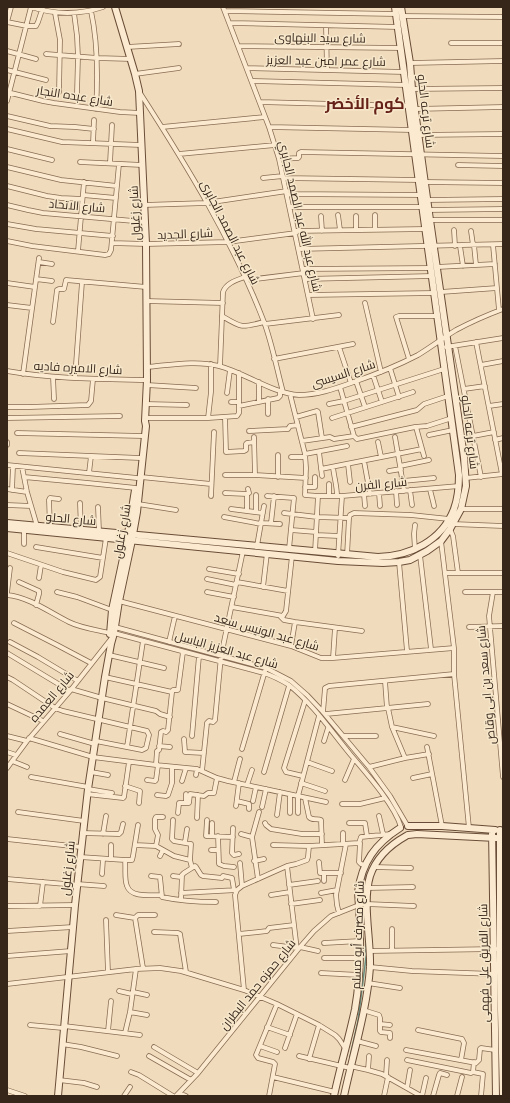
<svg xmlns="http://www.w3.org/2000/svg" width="510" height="1103" font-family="'Playfair Display',Cairo,serif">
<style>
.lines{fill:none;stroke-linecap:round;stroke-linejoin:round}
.stream{stroke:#678e81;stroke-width:1.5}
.street-casing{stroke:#886c54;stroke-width:5.5}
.secondary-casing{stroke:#6a4d38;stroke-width:8}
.street{stroke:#fbeacf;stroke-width:4}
.secondary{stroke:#fbeacf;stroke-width:6}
.labels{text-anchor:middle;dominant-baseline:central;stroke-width:3;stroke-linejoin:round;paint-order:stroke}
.street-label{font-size:12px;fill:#36261a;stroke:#f7e7cb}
.district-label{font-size:16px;font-weight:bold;fill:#652117;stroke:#f7e7cb}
</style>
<rect width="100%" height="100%" fill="#f0dcbc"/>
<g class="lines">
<path class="stream" d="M350 1057 358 1021 366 957V944"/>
<defs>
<path id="street" d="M31 7C56 15 79 15 103 7
M223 7 269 127 279 159 313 319
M91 11C98 43 98 76 96 109
M225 11 396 14
M55 13 60 40 59 92
M74 13 77 36 78 57 77 93
M402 16 503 17
M7 22 27 26H36L38 22 43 7
M7 22 11 7
M230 23 398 27
M326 26 327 70
M451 43H503
M238 46 401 48
M127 47 179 44
M7 51 36 59
M46 54 97 58 131 59
M410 63 503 61
M247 68 404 72
M7 70 46 80
M135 74 179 68
M252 81 406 85
M412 89 503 88
M7 92 43 101 54 103 120 112 140 113
M140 93C187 166 233 241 264 322 272 343 277 370 283 392
M7 101 31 7
M260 102 409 106
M415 109 503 107
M7 116 50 126 75 127 94 129
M162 127 265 117
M269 127 412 130
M7 129 62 142 141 145
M418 135 503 134
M93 143 94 120
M7 149 52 160
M179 154 275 145
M279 159 298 158 299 157V153L301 152 503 156
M80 162 142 165
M110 163 112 125
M458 165 503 166
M7 167 61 180 117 186
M263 178 283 176
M283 178 419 180
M425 182 503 183
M7 186 47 196 61 198 82 199
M287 194 421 195
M83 195 116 198
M428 200 503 199
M7 205 28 210 43 213 145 222
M144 205 206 203 287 191
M290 207H423
M429 210 503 209
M338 215 340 230
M375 215V230
M321 216 322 231
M356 216V230
M430 220H503
M7 224 36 229 113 236
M454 230 455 246
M295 231 426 229
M471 231 473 245
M7 241 32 246 105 255 109 254 111 250 119 164
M112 243 146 244 228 242 296 233
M474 245 476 265
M493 245 499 310
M460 246 463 266
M299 249 503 244
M78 251 84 182
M39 262 52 264
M437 267 495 264
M303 269 431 268
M36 279 52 281
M305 279 432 276
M247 280 304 273
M7 283 35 287
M441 292 497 288
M308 295 434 293
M146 301 223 303
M365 303 381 372
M7 305 32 308
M222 316C242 328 241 328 264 322
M53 322 57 290 59 289H64L66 280 146 287
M265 324 339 315
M476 342 502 474
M455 346 481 477
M339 347 351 383
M446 347 503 338
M274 359 353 344
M409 359 396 317 399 316H437
M481 365 503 361
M220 366 223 292C226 283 237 280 245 277
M147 367C170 365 196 360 219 366 245 373 272 393 299 395 317 395 334 389 351 383 374 375 397 366 418 355 431 347 443 338 456 330 471 322 487 315 503 309
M390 368 399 397
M7 371C53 379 101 379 147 380
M23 374 39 258
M373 375 382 402
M53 377 54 399
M75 378 82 282
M356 381 365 407
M147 385 196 388
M340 387 354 436
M464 389 485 386
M227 393 230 370
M290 394 305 454 306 468 305 495 318 496H342L459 486
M259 401V382
M231 402H239
M146 404 187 405
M329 404 344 401 444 369
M239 406V373
M489 406 503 404
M7 407H30L88 405 91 401 93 379
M268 414V399
M225 417 226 452 244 451 246 450V444L247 443 254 442
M296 417 317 411 318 412 322 438
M7 418 120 416
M145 418H208L237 416 239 413V406L278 398 280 396V391
M208 418 211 392V364
M332 418 413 392
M351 427 417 410 424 404 448 396
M416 427 424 456
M249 431 288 429 290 426 298 425
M17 433 143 436
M429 435 453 430
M354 436 357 439 415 427 427 426 452 418
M473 436 494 432
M254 437 255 475
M395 437 400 466 429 460
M495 440 503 438
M302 441 330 437 334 439 354 436
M378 442 381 457
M7 445V442
M319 452 322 476
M19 453 140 458
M305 454 347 446
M291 457H305
M364 461 370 494
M348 464 350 482
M7 465 137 478
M400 466 404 491
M22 467 27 492 37 526
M333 467C334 477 337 486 337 496
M321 469 422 449
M389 471 401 469
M89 473 91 456
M225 475H255L306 478
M24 477 88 483 136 488
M141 477 211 484
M278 477V455
M466 478 503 474
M403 481 434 478
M329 484V496
M305 487H315V477
M7 489 27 492
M430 489C431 495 433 500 434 506
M12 490 13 466
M410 490 412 505
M396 491 397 505
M225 493 247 494V511
M379 493 380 506
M247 494 249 493 248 489
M364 494 365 506
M211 496 214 432
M267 496 294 498 289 549
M80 503 81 530
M138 504 176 510
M7 505 31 506
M98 507 99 531
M231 509 263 513
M461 509H503
M256 512V495
M284 513 317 517 349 518
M224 517 261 524
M262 523 280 524
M271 523 274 496
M453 524 503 526
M50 527 49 500 50 498 59 499
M450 529 453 536 458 573
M291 530 316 532
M316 535 339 536
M24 544V530
M257 546 264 506
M36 547 103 558
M415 550 414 534 415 525
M315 552 318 496
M7 553 63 572 96 580 100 577 106 538
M347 555 349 518 350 515 354 513 411 515 449 519
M420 555 431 649
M338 556 342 496
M399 562 407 651
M209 569 239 574
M445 573H503
M39 578 41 565
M207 579 236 585
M19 582 39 591V594L36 605
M237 582 288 591
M263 587 267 553
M57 592 77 597 112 610
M207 592 234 597
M465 592H503
M493 592 489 616 503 777
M7 593 10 568
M7 595C29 597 49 612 69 622 81 628 97 630 110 633
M119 601 291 646 321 658H333L454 648 441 541
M232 607 283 616 286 611 292 556
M280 616 284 620 295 622 362 631
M14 623 57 645 91 663
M115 627 266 668 291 681 307 695 323 712 369 767 390 796 407 825
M469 627 503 626
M114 633 264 673C273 676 281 680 289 685 313 704 331 731 350 754 366 773 394 804 401 827
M10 642 38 657 78 681
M169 642 175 616
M291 646 295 622
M7 653 70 691
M109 655 164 668
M333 658 335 628
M454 674V648
M7 677 13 680 55 708 63 711 147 731 149 735 146 748 142 750 96 741
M105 677 172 692
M385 681 387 708
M71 689 102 698 156 711 160 714 170 717
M7 704 43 721
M388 708 392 727 405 758
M323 712 325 688 329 686 454 674 469 828
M326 714 428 704
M392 727 434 736
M60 734 95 744
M7 736 27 741
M192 736 199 656
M343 736H376
M29 738 93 757 156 765 197 769 217 778 228 781 326 802
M184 739 185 752 204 753
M324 741 328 728
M159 746 170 747
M127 747 143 641
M427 747 442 826
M242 749 265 671
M7 752 16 755
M12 761 27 767
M307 762 332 771
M156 765 157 751 159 750 161 732 163 731 166 732 168 730 172 692 173 690H178L183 652
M369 767 405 758 429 754
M7 768 27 741 70 691 111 639H112
M202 771 207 723 209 721 213 722 215 720 221 656 243 551
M91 772 108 775
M264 772 289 686
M196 775 197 769
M303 776 286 772 284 768 305 701
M31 777 88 787
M413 778 432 774
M147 780 155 781 156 780 158 765
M345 780 354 759
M182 781 186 768
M234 782 240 759
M301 783 325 791
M247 785 252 770
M125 786 140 791 139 803
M88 789 112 793
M87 794 123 798 124 797 129 762
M186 794V803
M157 795 166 796 168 795 172 783V767
M305 798 309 817C312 821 317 818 321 820L322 845
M237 801 249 804V809
M253 801 256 787
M342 804H360L385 798
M236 806 239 783
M262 807 266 789
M18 812 84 821
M178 813 179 803H189L190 794 204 796 208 793H214L217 778
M290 813V795
M298 813V796L319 716
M277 815 280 792
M379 816 383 834
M197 818 198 795
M173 820 172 839 174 841 191 844 190 860 192 868
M207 820 206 836 233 837
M265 823 266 825 271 829 302 834H322
M349 823H365L367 836
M233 828 232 853 234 855 239 854
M82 833 119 834 121 832 123 824
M343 833V844
M103 834 106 816
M241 834 252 837 258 879
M212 836V823
M218 836 219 864 224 866 234 867
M252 837 259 812
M7 839 81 847
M185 842 187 829
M360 843 359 862 361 864 365 865
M135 845 156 846 174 856 190 860
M273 845 309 846 359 843 361 837 391 834
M156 846 158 835 155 829V819L156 817H163
M211 850H218
M160 856 163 850
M80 857 125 860H132L133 856 138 825
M111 859V845
M125 860C126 868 124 879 127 886 131 898 151 895 161 895
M254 861 264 859
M319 862 320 873H341
M240 863 242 886
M287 866 297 950
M374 867 411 868
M324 873V881
M102 874 103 859
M151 876 160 877 162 897C180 901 198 902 216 902
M173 876 181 877
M223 876 232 878 234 890
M7 879 77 885
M77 884 104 886
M289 885 318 881
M368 888 413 887
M181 893 237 890
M321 893 337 890
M271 895 290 892
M181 899 182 875 184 873 195 866 196 867 201 875 203 876 222 878 223 876
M291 904 320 900
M7 906 75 905
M40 906 43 882
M339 913 337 905 336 895 346 844
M116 915 135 918 138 915H155
M135 918 143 968
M106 920 108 972
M392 929V950
M7 931 73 927
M154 932 178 933 180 934 186 972
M239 934 267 931 269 928 294 925
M324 943 360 941
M273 945 297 948
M300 947 318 951
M370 951 496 949
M7 956 71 951
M324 958H360
M370 967 412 971 494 974
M321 973 359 975
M368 983 400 988
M7 984 136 969 160 968 181 971 244 990 277 1004 319 1025 335 1035 339 1039 345 1048
M244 990 235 895 237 890 242 886 287 866 296 864 307 860 308 857 309 846
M119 991 132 994
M133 992 147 995
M363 1010 379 1015 380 1018V1031L381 1032 390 1033V1038
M130 1012 147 1015
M380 1024 390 1025
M30 1025 63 1028
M64 1026 140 1035
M267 1027 290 1035
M418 1030 462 1039 464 1043 461 1060
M108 1031 111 1001
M125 1033 130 1012 136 969
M357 1041 376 1046
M62 1044 81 1047 117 1056
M260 1046 277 1052
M154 1047 198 1073
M285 1048 297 1014
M406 1050 476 1063 479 1060 480 1049 481 1048 495 1050
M149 1056 191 1080
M299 1056 350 1068
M309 1059 319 1025
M407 1060 471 1073 473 1072 474 1062
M350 1066 368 1070 382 1074 421 1096
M368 1070 369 1056
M131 1072 139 1075 173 1096
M473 1072 483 1074 481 1096
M386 1076 387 1060
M273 1077 335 1092
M59 1080 84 1083 97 1087
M407 1088 410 1070
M7 1090 25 1096
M179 1093 186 1096
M124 1096 130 1087
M176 1096 198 1073 300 947 314 931 331 916 359 905 367 904 414 906
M269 1096 275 1064 273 1062 258 1058 256 1055 277 1004
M384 1096 388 1077
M422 1096 426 1078
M433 1096 439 1075 440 1073 447 1075
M457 1096 462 1077"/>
<path id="secondary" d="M7 523 378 557C410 556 442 541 454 509 458 498 459 487 459 475L395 7
M7 528 338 561 383 563 399 562 410 560 427 551 441 541 450 529 461 509 466 486 464 457 430 220 412 89 410 63 401 7
M110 634 112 610 127 540 135 490
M408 826H442L495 830
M492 830 496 1096
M500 830V966L503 1096
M408 835 417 834 496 838
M58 1096 75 905 88 789 105 677 111 644 114 633 119 601 132 540 137 512 146 426 145 421 147 380 146 244 139 91 135 74 115 7
M334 1096C340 1067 349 1038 355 1009 362 970 361 931 358 892 362 862 375 844 400 828
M344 1096C353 1054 367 1010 370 967 371 939 362 903 370 876 376 858 390 845 406 836"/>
</defs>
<use href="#street" class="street-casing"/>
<use href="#secondary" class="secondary-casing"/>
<use href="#street" class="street"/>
<use href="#secondary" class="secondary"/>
</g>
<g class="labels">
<g class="street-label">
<text transform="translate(320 37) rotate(1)">شارع سيد البنهاوى</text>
<text transform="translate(326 60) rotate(1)">شارع عمر امين عبد العزيز</text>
<text transform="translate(75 95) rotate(9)">شارع عبده النجار</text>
<text transform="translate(427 111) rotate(83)">شارع ترعه الحلو</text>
<text transform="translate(77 205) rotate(5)">شارع الاتحاد</text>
<text transform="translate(134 213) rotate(-93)">شارع زغلول</text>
<text transform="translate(301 216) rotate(77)">شارع عبد الله عبد الصمد الجابري</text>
<text transform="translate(231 232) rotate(63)">شارع عبد الصمد الجابرى</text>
<text transform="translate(185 233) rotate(-2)">شارع الجديد</text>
<text transform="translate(78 367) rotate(3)">شارع الاميره فاديه</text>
<text transform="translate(343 373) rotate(-18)">شارع السيسى</text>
<text transform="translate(471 432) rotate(83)">شارع ترعه الحلو</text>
<text transform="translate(381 483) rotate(-5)">شارع الفرن</text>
<text transform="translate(71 518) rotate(5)">شارع الحلو</text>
<text transform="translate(121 531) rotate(-80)">شارع زغلول</text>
<text transform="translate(267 631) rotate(16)">شارع عبد الونيس سعد</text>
<text transform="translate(227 649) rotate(16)">شارع عبد العزيز الباسل</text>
<text transform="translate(485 685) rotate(-95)">شارع سعد بن ابى وقاص</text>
<text transform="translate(51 696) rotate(-50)">شارع العمده</text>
<text transform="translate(67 868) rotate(-84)">شارع زغلول</text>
<text transform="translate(357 935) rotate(-88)">شارع مصرف أبو مسلم</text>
<text transform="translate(483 963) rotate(-91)">شارع الفريق على فهمى</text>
<text transform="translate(257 984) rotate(-51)">شارع حمزه حمد البطران</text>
</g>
<g class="district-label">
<text x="365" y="102">كوم الأخضر</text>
</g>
</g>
<rect width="510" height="1103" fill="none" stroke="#36261a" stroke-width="16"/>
</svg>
